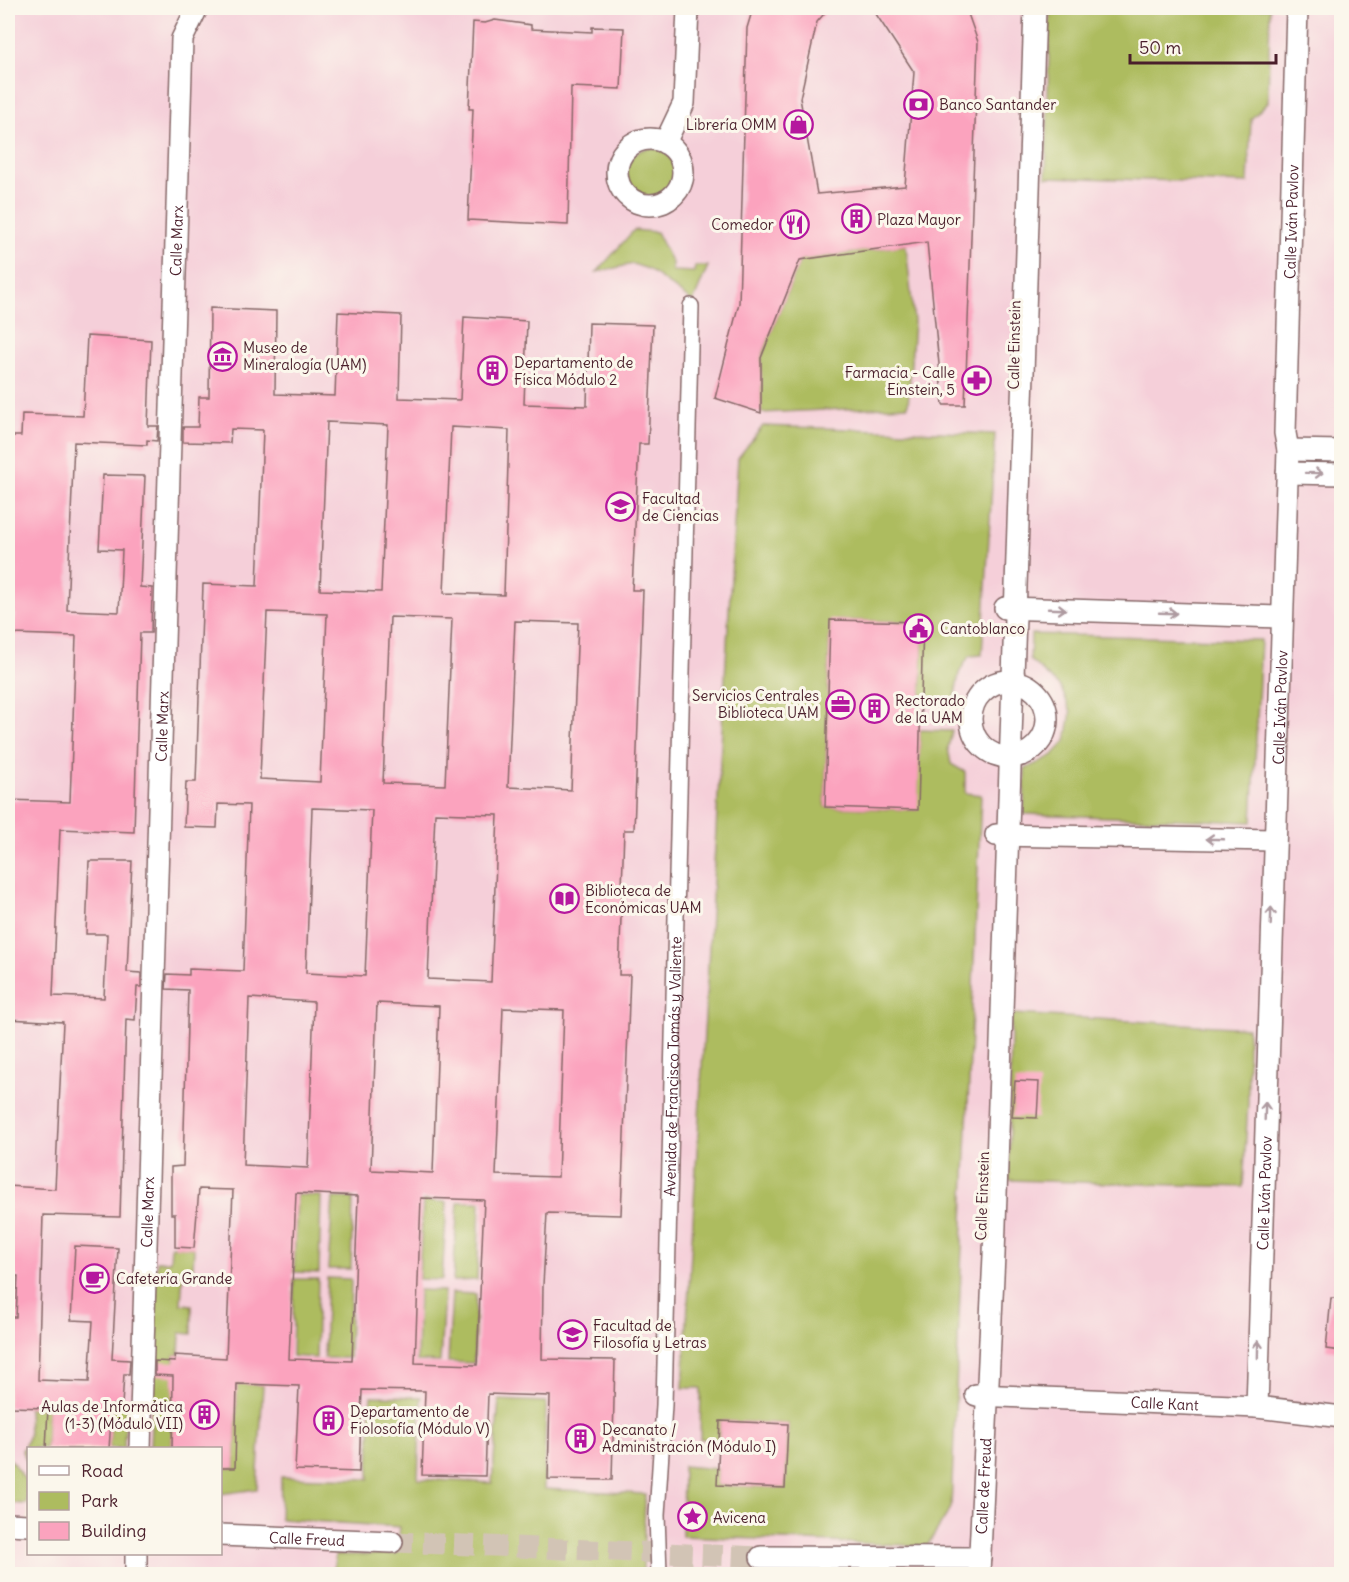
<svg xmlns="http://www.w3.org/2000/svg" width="1349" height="1582" font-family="Delius,sans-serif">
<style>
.built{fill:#f5cfd9;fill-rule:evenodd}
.green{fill:#adbc5f;stroke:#7c6e45;stroke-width:1.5}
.building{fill:#fba3be;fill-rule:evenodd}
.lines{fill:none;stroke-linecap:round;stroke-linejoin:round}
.minor-tunnel{stroke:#d2c4b5;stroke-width:21;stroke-dasharray:21 10;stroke-linecap:butt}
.pedestrian-casing{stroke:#866767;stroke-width:18}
.minor-casing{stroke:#866767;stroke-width:24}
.pedestrian{stroke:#fff;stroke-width:15}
.minor{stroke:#fff;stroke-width:21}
.oneway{stroke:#ae9aa0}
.labels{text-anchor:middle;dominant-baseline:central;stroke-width:6;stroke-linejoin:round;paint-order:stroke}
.poi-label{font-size:15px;fill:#4a1f2b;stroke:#fbf7ec;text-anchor:start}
.street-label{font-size:15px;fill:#4a1f2b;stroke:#fbf7ec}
</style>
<rect width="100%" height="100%" fill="#fbf7ec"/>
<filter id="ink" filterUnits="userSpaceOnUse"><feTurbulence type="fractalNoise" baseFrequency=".0167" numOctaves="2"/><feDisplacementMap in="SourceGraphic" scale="12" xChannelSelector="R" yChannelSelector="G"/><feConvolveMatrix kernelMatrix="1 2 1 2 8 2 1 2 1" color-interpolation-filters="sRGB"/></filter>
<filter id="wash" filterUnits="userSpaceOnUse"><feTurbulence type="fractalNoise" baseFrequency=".008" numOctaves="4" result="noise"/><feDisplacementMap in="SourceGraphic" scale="24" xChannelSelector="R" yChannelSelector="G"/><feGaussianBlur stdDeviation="1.35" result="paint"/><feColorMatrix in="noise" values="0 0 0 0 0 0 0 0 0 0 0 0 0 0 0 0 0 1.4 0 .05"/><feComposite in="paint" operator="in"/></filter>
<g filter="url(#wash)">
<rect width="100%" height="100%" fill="#f4edd7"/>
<path class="built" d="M8 8H1341V1574H8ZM28 1448H220V1554H28Z"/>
<path class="green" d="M1050 8H1270L1268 102 1251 119 1248 183 1046 177Z
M627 172a24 24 0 1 1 48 0a24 24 0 1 1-48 0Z
M634 230 656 232 672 263V271L694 272 695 266H708L693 302 648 269 633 264 597 272Z
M906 245 914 322 908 406 761 413V358L800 260Z
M763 426 995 434 982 655 969 656 959 673 954 701 921 700 923 622 830 620 825 807 917 810 920 730 952 731 948 748 951 764 965 772V793L981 795 951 1508 927 1546 682 1536 683 1466 718 1469 717 1485 785 1488 788 1424 720 1421 719 1439H700L701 1388H683L738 458Z
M1031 634 1261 640 1252 822 1024 814 1025 769 1052 756 1066 741 1071 712 1061 688 1030 660Z
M1014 1014 1248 1028V1103L1243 1187 1009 1180 1011 1019Z
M297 1195 321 1196 319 1273 294 1272Z
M333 1198H353L351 1269H328Z
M423 1201 447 1202 442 1280 419 1279Z
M458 1202H480L477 1280 453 1281Z
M171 1246 194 1248 193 1270 183 1271 181 1304 192 1305V1334L180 1333 179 1355H174L172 1448H150L157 1261H170Z
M327 1278 351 1279 349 1358H324Z
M294 1279H318L316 1358 292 1356Z
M419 1290 444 1291 440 1362 417 1361Z
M452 1293 476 1294 474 1363 448 1362Z
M237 1384 263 1385 257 1489 221 1494V1468H235Z
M371 1396 421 1397 418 1479 492 1483 499 1400 546 1402 544 1489 645 1494 643 1574H334L335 1555 396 1554 400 1527 280 1519 281 1477 369 1479Z
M112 1405 126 1406 124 1448H109Z
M28 1408H48L46 1448H28V1463L22 1451 29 1435Z
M11 1460 26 1481 27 1504 8 1503V1462Z"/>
<g id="blocks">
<path class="building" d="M753 8H829L817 22 800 98 817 194 905 186 914 72 872 8H966L978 42 965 405H943L927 242 800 260 761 358V413L715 398 739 303 747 28Z
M495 20 531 25V29L592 32V27L624 28 621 89 571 87 568 225 468 220 473 109H469L473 22 485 23Z
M210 308 276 311 275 394 335 396 338 312 401 315 399 398 460 400 464 317 527 321 524 404 587 406 589 323 653 325 648 444H639L632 590H643L634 830H624L619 975H630L621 1215 547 1213 543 1285 542 1359 615 1360 612 1480 548 1479 550 1396 488 1394 485 1476 422 1475 425 1391 362 1390 359 1472 295 1470 299 1386 237 1384 235 1468H220V1449H172L173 1376 155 1375V1361L175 1362 174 1355 226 1358 233 1190 199 1189 194 1248 175 1247V1214H171V1167L183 1166 188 990 166 989 167 974 189 975V969L243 971 249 805 218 804 217 828 184 827 186 782H196L203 584 257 586 263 430 231 429 230 443 183 442V427H198L199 397H209ZM327 422 388 425 381 592 320 590ZM451 427 509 430 504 595 444 593ZM267 612 327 614 320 782 260 779ZM390 617 452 619 445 785 383 783ZM515 621 578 623 571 790 508 787ZM312 808 372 810 365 976 306 973ZM435 813 498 815 491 982 428 979ZM249 998 314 1002 308 1168 243 1165ZM377 1003 439 1006 433 1173 371 1170ZM503 1008 564 1010 558 1177 496 1175ZM296 1193 358 1196 352 1361 289 1359ZM421 1198 484 1200 477 1365 415 1363Z
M87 336 151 340 148 426H158L157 441 147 440V445L74 442 67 610 119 612 122 550 99 549 103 475 145 476 140 587 152 588 151 633H140L134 832 60 829 53 996 104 998 107 934H86L89 861H132L127 972 141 973V987H137L135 1020 126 1019 120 1217 43 1215 38 1380 89 1382 93 1321 71 1320 75 1246 118 1248 112 1359 130 1360 129 1374H124L122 1405H112L109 1449H46L48 1408 8 1407V1317H16L18 1276H8V1186L55 1189 63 1022 8 1019V800L70 802 76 636 14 634 15 614H8V523L11 436H21L22 414 83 416Z
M830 620 923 622 918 810 825 807Z
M1015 1081 1039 1082 1037 1118 1012 1117Z
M1331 1298H1341V1351L1326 1349Z
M720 1421 788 1424 785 1488 717 1485Z"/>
</g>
</g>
<g filter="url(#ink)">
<use href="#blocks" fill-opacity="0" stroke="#866767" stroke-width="1.5"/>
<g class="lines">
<path class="minor-tunnel" d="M392 1542 761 1557"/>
<defs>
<g id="pedestrian">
<path id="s1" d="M659 1574 657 1515 664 1405 691 306"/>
</g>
<g id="minor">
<circle cx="650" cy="172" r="33"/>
<path d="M665 143 684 103 688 8"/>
<path d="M1288 450 1342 451"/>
<path d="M1287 473 1342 474"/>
<path d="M1005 608 1281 617"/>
<circle cx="1009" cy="719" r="38"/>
<path d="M996 835 1274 840"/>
<path id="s2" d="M976 1395 1257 1407 1342 1417"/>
<path id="s3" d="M1257 1407 1288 450 1285 433 1297 8"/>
<path id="s4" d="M140 1448 182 39 197 8"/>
<path d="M8 1524 28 1525"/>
<path id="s5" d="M220 1535 392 1542"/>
<path d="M136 1554V1574"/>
<path d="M761 1557 980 1558"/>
<path id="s6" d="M979 1574 994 1255 1035 8"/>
</g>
</defs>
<use href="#pedestrian" class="pedestrian-casing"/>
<use href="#minor" class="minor-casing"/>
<use href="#pedestrian" class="pedestrian"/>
<use href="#minor" class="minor"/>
</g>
<defs><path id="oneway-shaft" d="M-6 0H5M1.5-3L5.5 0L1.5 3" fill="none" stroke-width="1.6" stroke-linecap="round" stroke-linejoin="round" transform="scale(1.5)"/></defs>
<g class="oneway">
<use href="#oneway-shaft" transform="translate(1314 473) rotate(1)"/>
<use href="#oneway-shaft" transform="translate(1057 609) rotate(2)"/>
<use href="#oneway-shaft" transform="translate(1168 613) rotate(2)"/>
<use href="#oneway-shaft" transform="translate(1215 839) rotate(-178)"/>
<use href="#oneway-shaft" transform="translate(1271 916) rotate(-88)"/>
<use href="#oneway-shaft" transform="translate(1265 1111) rotate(-88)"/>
<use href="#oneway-shaft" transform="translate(1258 1349) rotate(-89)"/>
</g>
</g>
<defs>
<symbol id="bank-ring" viewBox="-11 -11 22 22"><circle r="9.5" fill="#fbf7ec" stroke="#b5179e" stroke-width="1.5"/><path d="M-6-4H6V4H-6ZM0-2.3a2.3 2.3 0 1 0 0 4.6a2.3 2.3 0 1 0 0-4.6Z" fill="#b5179e"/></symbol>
<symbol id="shop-ring" viewBox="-11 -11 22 22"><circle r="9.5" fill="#fbf7ec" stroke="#b5179e" stroke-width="1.5"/><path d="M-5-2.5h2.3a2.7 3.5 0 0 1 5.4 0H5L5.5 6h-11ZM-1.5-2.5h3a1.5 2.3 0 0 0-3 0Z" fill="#b5179e"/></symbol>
<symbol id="building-ring" viewBox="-11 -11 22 22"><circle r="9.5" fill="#fbf7ec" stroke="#b5179e" stroke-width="1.5"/><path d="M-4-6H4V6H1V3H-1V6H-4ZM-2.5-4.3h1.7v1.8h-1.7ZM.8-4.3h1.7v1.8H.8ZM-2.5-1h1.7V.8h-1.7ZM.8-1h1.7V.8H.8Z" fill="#b5179e"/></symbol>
<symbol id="restaurant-ring" viewBox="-11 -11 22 22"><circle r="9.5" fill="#fbf7ec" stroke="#b5179e" stroke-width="1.5"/><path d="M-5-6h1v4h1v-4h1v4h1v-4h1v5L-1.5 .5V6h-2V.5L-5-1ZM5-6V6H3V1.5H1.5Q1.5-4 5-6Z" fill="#b5179e"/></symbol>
<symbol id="museum-ring" viewBox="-11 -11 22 22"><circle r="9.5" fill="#fbf7ec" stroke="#b5179e" stroke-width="1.5"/><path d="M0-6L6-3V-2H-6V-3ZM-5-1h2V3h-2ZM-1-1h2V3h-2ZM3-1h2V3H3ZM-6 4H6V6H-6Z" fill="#b5179e"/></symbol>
<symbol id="pharmacy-ring" viewBox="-11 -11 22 22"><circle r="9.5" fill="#fbf7ec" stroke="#b5179e" stroke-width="1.5"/><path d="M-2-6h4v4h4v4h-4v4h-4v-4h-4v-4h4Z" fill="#b5179e"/></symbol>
<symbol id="university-ring" viewBox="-11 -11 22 22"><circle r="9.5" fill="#fbf7ec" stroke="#b5179e" stroke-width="1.5"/><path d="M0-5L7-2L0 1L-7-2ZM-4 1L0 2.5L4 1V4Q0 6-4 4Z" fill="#b5179e"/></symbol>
<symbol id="civic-ring" viewBox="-11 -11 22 22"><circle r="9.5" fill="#fbf7ec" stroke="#b5179e" stroke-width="1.5"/><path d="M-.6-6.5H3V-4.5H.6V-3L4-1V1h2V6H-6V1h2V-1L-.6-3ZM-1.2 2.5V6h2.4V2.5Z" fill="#b5179e"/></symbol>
<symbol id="office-ring" viewBox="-11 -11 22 22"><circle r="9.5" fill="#fbf7ec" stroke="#b5179e" stroke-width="1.5"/><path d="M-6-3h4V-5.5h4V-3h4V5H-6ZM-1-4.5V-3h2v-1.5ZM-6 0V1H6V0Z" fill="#b5179e"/></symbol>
<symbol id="library-ring" viewBox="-11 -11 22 22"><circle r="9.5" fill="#fbf7ec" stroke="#b5179e" stroke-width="1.5"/><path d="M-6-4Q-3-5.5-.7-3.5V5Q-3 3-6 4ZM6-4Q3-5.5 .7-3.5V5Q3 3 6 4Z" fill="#b5179e"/></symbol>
<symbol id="cafe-ring" viewBox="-11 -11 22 22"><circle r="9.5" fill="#fbf7ec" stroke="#b5179e" stroke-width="1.5"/><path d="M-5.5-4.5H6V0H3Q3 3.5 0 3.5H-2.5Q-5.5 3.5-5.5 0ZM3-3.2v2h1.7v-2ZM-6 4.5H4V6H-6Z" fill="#b5179e"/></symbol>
<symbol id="sight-ring" viewBox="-11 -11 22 22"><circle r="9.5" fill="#fbf7ec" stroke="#b5179e" stroke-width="1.5"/><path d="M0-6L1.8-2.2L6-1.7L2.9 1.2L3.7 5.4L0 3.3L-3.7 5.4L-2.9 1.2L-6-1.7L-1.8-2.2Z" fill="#b5179e"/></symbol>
</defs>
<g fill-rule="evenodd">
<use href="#bank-ring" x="902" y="88" width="33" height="33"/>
<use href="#shop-ring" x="782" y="108" width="33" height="33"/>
<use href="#building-ring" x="840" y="202" width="33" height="33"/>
<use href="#restaurant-ring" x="778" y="208" width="33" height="33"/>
<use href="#museum-ring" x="206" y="340" width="33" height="33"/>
<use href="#building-ring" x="476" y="354" width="33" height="33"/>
<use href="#pharmacy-ring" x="960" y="364" width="33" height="33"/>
<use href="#university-ring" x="604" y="490" width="33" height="33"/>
<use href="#civic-ring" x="902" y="612" width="33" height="33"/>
<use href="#office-ring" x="824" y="688" width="33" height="33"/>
<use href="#building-ring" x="858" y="692" width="33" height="33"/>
<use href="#library-ring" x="548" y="882" width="33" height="33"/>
<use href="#cafe-ring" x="78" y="1262" width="33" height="33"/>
<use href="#university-ring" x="556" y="1318" width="33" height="33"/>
<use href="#building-ring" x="188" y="1398" width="33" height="33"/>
<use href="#building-ring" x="312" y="1404" width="33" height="33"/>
<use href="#building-ring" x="564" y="1422" width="33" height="33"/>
<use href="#sight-ring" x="676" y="1500" width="33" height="33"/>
</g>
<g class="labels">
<g class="poi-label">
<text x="939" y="104">Banco Santander</text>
<text x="777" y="124" text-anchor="end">Librería OMM</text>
<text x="877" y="219">Plaza Mayor</text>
<text x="774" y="224" text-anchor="end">Comedor</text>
<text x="243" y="347">Museo de<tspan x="243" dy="17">Mineralogía (UAM)</tspan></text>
<text x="514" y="362">Departamento de<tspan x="514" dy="17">Física Módulo 2</tspan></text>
<text x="955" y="372" text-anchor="end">Farmacia - Calle<tspan x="955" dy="17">Einstein, 5</tspan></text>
<text x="642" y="498">Facultad<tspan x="642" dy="17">de Ciencias</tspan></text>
<text x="940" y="628">Cantoblanco</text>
<text x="819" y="695" text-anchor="end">Servicios Centrales<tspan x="819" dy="17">Biblioteca UAM</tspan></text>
<text x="895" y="700">Rectorado<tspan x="895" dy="17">de la UAM</tspan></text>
<text x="585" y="890">Biblioteca de<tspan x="585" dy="17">Económicas UAM</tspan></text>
<text x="116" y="1278">Cafetería Grande</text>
<text x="593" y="1325">Facultad de<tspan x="593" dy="17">Filosofía y Letras</tspan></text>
<text x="183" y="1406" text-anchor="end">Aulas de Informática<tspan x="183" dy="17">(1-3) (Módulo VII)</tspan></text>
<text x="350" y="1411">Departamento de<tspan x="350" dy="17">Fiolosofía (Módulo V)</tspan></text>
<text x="602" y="1429">Decanato /<tspan x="602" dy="17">Administración (Módulo I)</tspan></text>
<text x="713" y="1517">Avicena</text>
</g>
<g class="street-label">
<text stroke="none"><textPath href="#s3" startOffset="1186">Calle Iván Pavlov</textPath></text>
<text stroke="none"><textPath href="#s4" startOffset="1208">Calle Marx</textPath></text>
<text transform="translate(1014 345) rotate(-89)">Calle Einstein</text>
<text stroke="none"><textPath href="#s3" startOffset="700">Calle Iván Pavlov</textPath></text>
<text stroke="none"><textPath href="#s4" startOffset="722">Calle Marx</textPath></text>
<text stroke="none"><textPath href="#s1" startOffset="508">Avenida de Francisco Tomás y Valiente</textPath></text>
<text stroke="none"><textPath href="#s3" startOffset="214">Calle Iván Pavlov</textPath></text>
<text transform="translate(982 1196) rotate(-88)">Calle Einstein</text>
<text stroke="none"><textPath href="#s4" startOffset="236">Calle Marx</textPath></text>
<text stroke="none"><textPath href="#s2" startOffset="189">Calle Kant</textPath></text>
<text stroke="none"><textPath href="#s6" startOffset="88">Calle de Freud</textPath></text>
<text stroke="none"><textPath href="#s5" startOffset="87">Calle Freud</textPath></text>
</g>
</g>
<rect width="1349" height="1582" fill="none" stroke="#fbf7ec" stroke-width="30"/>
<rect x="27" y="1447" width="195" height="108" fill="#fbf7ec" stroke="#b4a19f" stroke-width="1.5"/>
<rect x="39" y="1466" width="30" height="9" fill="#ffffff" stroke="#b4a19f" stroke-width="1.5"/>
<text x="81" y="1477" font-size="18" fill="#4a1f2b">Road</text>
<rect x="39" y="1492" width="30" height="18" fill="#adbc5f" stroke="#b4a19f" stroke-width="1.5"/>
<text x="81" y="1507" font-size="18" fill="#4a1f2b">Park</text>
<rect x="39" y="1522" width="30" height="18" fill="#fba3be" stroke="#b4a19f" stroke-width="1.5"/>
<text x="81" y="1537" font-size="18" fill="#4a1f2b">Building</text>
<path d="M1130 54v9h146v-9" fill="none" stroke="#4a1f2b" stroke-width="3"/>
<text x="1139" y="54" font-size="18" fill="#4a1f2b" stroke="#fbf7ec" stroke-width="4.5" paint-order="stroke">50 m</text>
</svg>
